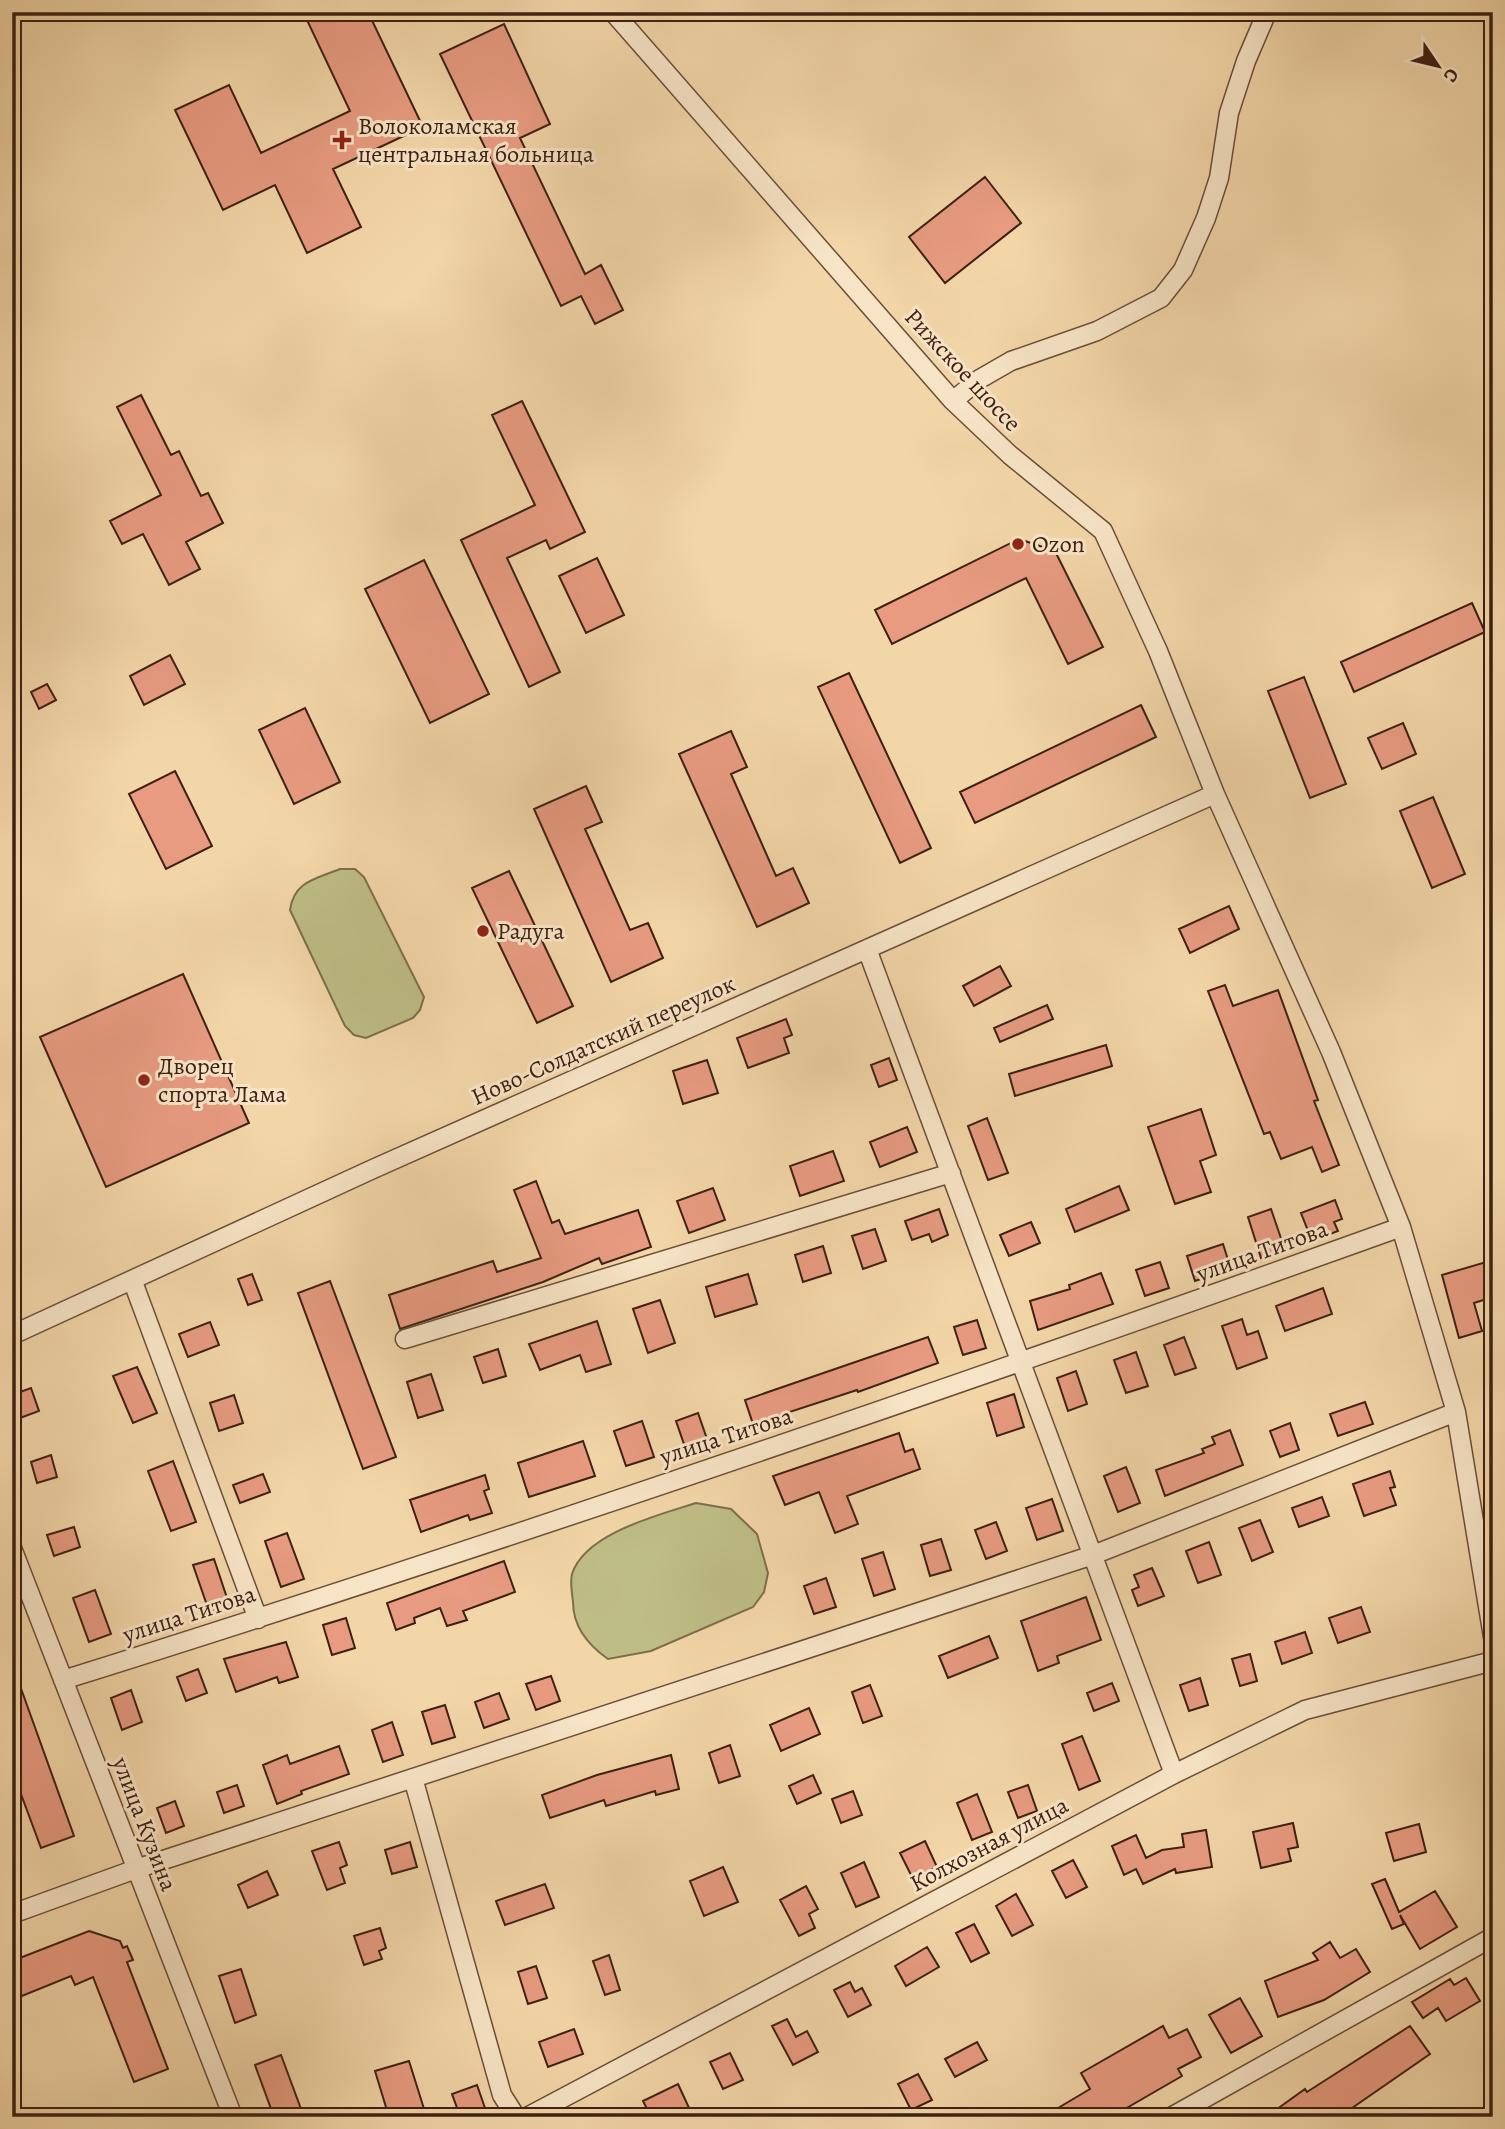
<svg xmlns="http://www.w3.org/2000/svg" width="1505" height="2129" font-family="Alegreya,serif">
<style>
.green{fill:#bebd85;stroke:#7e6e4c;stroke-width:2}
.building{fill:#e89b81;stroke:#3d2014;stroke-width:2}
.lines{fill:none;stroke-linecap:round;stroke-linejoin:round}
.minor-casing{stroke:#6a4e39;stroke-width:21}
.minor{stroke:#f7e4c6;stroke-width:18}
.poi-dot{fill:#8f2418;stroke:#f7e4c6;stroke-width:2.5}
.labels{text-anchor:middle;dominant-baseline:central;stroke-width:6;stroke-linejoin:round;paint-order:stroke}
.poi-label{font-size:24px;fill:#3d2014;stroke:#f7e4c6;text-anchor:start}
.street-label{font-size:24px;fill:#3d2014;stroke:#f7e4c6}
</style>
<rect width="100%" height="100%" fill="#f3d6a8"/>
<filter id="stains"><feTurbulence type="fractalNoise" baseFrequency=".00286" numOctaves="4"/><feColorMatrix values="0 0 0 0 .2 0 0 0 0 .09 0 0 0 0 .02 0 0 0 .5 -.17"/></filter>
<radialGradient id="worn" r=".72"><stop offset=".6" stop-color="#630" stop-opacity="0"/><stop offset="1" stop-color="#630" stop-opacity=".3"/></radialGradient>
<path class="green" d="M340 869H355L364 877 424 997 420 1010 413 1018 366 1038 354 1035 345 1026 290 910C294 881 316 879 340 869Z
M696 1503 731 1509 757 1534 768 1573 764 1592 753 1607 651 1651 608 1659C588 1645 573 1627 573 1602 572 1594 570 1582 572 1574 585 1533 659 1515 696 1503Z"/>
<path class="building" d="M318 12H368L423 127 333 169 361 227 307 253 275 185 223 210 175 110 229 85 261 153 350 111 306 18Z
M504 24 550 124 520 138 585 274 601 265 623 310 595 324 581 296 561 306 440 54Z
M985 177 1021 223 945 283 909 237Z
M141 395 171 455 179 451 201 496 208 493 223 523 186 542 200 569 169 585 143 534 122 544 110 521 161 495 117 407Z
M522 401 585 532 550 549 546 540 507 558 560 672 529 687 461 540 535 505 492 415Z
M1019 539 1055 551 1103 647 1068 664 1026 578 892 644 875 610Z
M597 558 624 615 586 633 559 576Z
M424 560 489 694 430 723 365 589Z
M1472 603 1485 632 1354 692 1341 662Z
M170 655 185 684 144 705 130 676Z
M849 673 931 848 900 863 818 687Z
M1304 677 1346 784 1310 798 1268 691Z
M47 684 56 700 39 709 31 692Z
M1141 705 1156 737 975 823 960 792Z
M305 708 340 782 294 804 259 730Z
M1403 723 1416 754 1382 769 1368 738Z
M731 731 747 767 731 774 776 876 793 868 809 903 757 927 679 754Z
M175 771 212 846 166 869 129 794Z
M586 786 602 822 585 829 630 930 648 923 663 958 611 982 534 809Z
M1433 797 1465 874 1432 888 1400 811Z
M509 871 573 1006 537 1023 472 888Z
M1229 906 1239 929 1190 953 1179 929Z
M1000 966 1011 986 974 1006 963 986Z
M183 974 249 1123 106 1187 40 1037Z
M1225 985 1233 1006 1278 990 1318 1100 1314 1101 1339 1165 1322 1172 1312 1147 1281 1159 1270 1132 1264 1134 1208 991Z
M1047 1005 1053 1019 1000 1042 994 1028Z
M786 1019 792 1035 784 1038 789 1053 748 1068 737 1038Z
M1106 1045 1112 1066 1015 1096 1009 1074Z
M889 1058 897 1080 879 1087 871 1065Z
M707 1060 718 1093 683 1104 673 1071Z
M1201 1109 1216 1155 1200 1161 1211 1192 1175 1204 1148 1127Z
M987 1118 1008 1173 988 1180 968 1126Z
M907 1127 917 1152 880 1167 870 1142Z
M833 1151 844 1181 800 1196 790 1166Z
M536 1181 552 1223 559 1220 565 1234 638 1210 651 1247 602 1264 599 1258 543 1282 400 1329 389 1295 493 1261 497 1272 541 1258 514 1190Z
M1119 1186 1129 1210 1075 1232 1066 1209Z
M713 1188 725 1220 689 1233 677 1201Z
M1335 1200 1342 1219 1334 1222 1338 1231 1312 1241 1301 1213Z
M939 1209 948 1235 932 1242 929 1234 912 1240 905 1221Z
M1271 1209 1285 1250 1261 1258 1248 1217Z
M1031 1222 1040 1243 1009 1256 1000 1235Z
M875 1229 886 1261 863 1269 852 1236Z
M1223 1244 1231 1269 1195 1281 1187 1256Z
M823 1246 831 1273 803 1282 795 1255Z
M1493 1260V1297L1474 1303 1482 1331 1459 1338 1442 1275Z
M1160 1262 1169 1288 1145 1296 1136 1270Z
M1101 1273 1113 1304 1038 1330 1030 1301 1070 1289 1069 1285Z
M252 1274 262 1300 248 1305 238 1279Z
M748 1274 757 1304 715 1317 706 1287Z
M330 1281 396 1457 363 1469 298 1293Z
M1323 1288 1332 1314 1285 1331 1276 1306Z
M660 1300 675 1343 648 1353 633 1309Z
M1242 1319 1247 1335 1258 1331 1267 1358 1237 1369 1222 1326Z
M977 1320 986 1348 963 1355 954 1327Z
M597 1321 611 1364 586 1372 580 1355 540 1370 529 1344Z
M210 1322 219 1345 188 1357 179 1334Z
M928 1337 938 1363 858 1392 857 1390 753 1424 745 1400Z
M1184 1337 1196 1368 1175 1375 1164 1345Z
M498 1349 506 1376 483 1383 474 1357Z
M1136 1352 1148 1386 1126 1393 1114 1360Z
M137 1367 157 1413 133 1423 113 1376Z
M1076 1371 1087 1404 1068 1411 1057 1378Z
M431 1374 443 1410 418 1418 407 1382Z
M31 1388 39 1411 12 1421V1395Z
M1014 1394 1024 1427 997 1436 987 1403Z
M234 1395 243 1423 219 1431 210 1403Z
M1365 1402 1373 1424 1338 1436 1330 1414Z
M698 1413 707 1439 685 1447 676 1421Z
M642 1421 654 1457 626 1466 614 1431Z
M1290 1423 1299 1450 1280 1457 1270 1431Z
M1230 1430 1243 1465 1165 1496 1156 1470 1204 1453 1202 1449 1215 1444 1212 1437Z
M899 1433 905 1452 913 1449 920 1469 847 1496 858 1524 835 1533 819 1492 785 1505 773 1476Z
M583 1441 595 1476 529 1497 518 1463Z
M51 1455 57 1477 37 1483 31 1462Z
M173 1461 196 1522 171 1531 148 1471Z
M1126 1467 1140 1503 1118 1512 1104 1476Z
M1390 1471 1395 1487 1390 1488 1396 1505 1364 1516 1353 1484Z
M263 1474 270 1492 240 1503 233 1485Z
M485 1475 489 1489 484 1491 492 1513 470 1520 468 1515 421 1532 410 1500Z
M1322 1497 1329 1516 1299 1527 1292 1508Z
M1052 1499 1063 1531 1037 1540 1026 1508Z
M1260 1520 1273 1552 1252 1561 1239 1528Z
M996 1522 1007 1551 986 1559 975 1530Z
M74 1527 80 1547 54 1556 47 1535Z
M287 1533 304 1579 281 1587 265 1541Z
M941 1539 951 1570 930 1576 921 1545Z
M1209 1542 1221 1575 1198 1583 1186 1551Z
M883 1552 895 1589 874 1596 862 1559Z
M214 1559 229 1604 209 1611 193 1565Z
M504 1561 515 1592 463 1611 467 1620 447 1626 440 1608 414 1618 415 1623 396 1630 387 1603Z
M1152 1568 1164 1596 1138 1606 1132 1590 1139 1587 1134 1575Z
M826 1578 836 1607 814 1614 804 1586Z
M95 1590 111 1634 89 1642 73 1598Z
M1086 1597 1101 1640 1057 1656 1059 1663 1038 1671 1021 1621Z
M1361 1607 1370 1632 1338 1643 1329 1618Z
M346 1618 355 1648 332 1655 323 1625Z
M1305 1632 1312 1653 1282 1664 1275 1642Z
M989 1636 998 1658 948 1678 939 1656Z
M286 1642 298 1677 279 1683 277 1677 236 1692 224 1659Z
M1250 1654 1257 1681 1240 1686 1232 1659Z
M14 1669 74 1836 41 1848 12 1770Z
M198 1669 207 1693 186 1701 177 1677Z
M551 1676 560 1701 536 1710 526 1684Z
M1200 1678 1208 1705 1189 1711 1180 1685Z
M1112 1683 1119 1701 1094 1711 1087 1693Z
M870 1685 882 1716 863 1723 852 1692Z
M131 1690 142 1722 122 1730 111 1698Z
M499 1693 509 1719 484 1728 475 1702Z
M445 1705 455 1737 432 1744 422 1712Z
M809 1708 820 1734 781 1751 770 1725Z
M392 1722 403 1755 383 1762 372 1730Z
M1082 1736 1100 1781 1079 1790 1062 1744Z
M730 1745 740 1776 719 1783 709 1753Z
M339 1746 349 1774 301 1791 302 1794 277 1804 263 1765 287 1755 290 1764Z
M671 1755 679 1789 656 1795 655 1791 606 1806 604 1800 550 1818 542 1795 597 1775Z
M813 1775 821 1793 797 1804 789 1786Z
M237 1785 244 1806 224 1813 217 1792Z
M1028 1785 1037 1811 1018 1818 1008 1792Z
M853 1791 862 1815 841 1823 832 1799Z
M977 1794 992 1832 972 1840 957 1803Z
M175 1801 184 1826 166 1833 157 1808Z
M1293 1823 1298 1847 1288 1849 1291 1861 1261 1868 1253 1832Z
M1419 1824 1426 1852 1394 1861 1386 1833Z
M1206 1830 1212 1867 1176 1873 1175 1869 1143 1884 1136 1869 1124 1875 1112 1846 1136 1835 1146 1858 1162 1850 1184 1847 1182 1834Z
M925 1841 937 1867 913 1879 900 1853Z
M339 1842 347 1865 340 1868 345 1883 327 1890 312 1851Z
M410 1842 417 1867 392 1874 385 1850Z
M1073 1860 1087 1887 1066 1898 1052 1871Z
M864 1862 879 1897 856 1907 841 1873Z
M723 1867 738 1902 704 1916 690 1881Z
M267 1871 278 1895 248 1908 238 1885Z
M1385 1879 1399 1912 1435 1891 1457 1927 1420 1949 1400 1915 1404 1924 1392 1929 1372 1884Z
M545 1884 554 1908 505 1925 496 1901Z
M806 1886 818 1909 809 1914 815 1928 799 1936 780 1900Z
M1016 1894 1033 1925 1012 1936 996 1906Z
M974 1924 989 1953 971 1962 956 1933Z
M380 1928 386 1948 379 1951 382 1959 364 1965 354 1936Z
M89 1931 120 1941 123 1948 127 1946 133 1960 127 1962 168 2069 134 2082 93 1977 75 1985 71 1976 12 2000V1961Z
M1330 1942 1340 1958 1356 1949 1370 1972 1324 2000 1278 2017 1265 1981 1318 1960 1313 1953Z
M927 1947 939 1967 906 1986 895 1966Z
M609 1955 620 1990 605 1995 593 1961Z
M536 1966 547 1998 528 2004 518 1972Z
M241 1969 256 2015 235 2023 219 1976Z
M1466 1978 1480 2001 1446 2021 1438 2008 1423 2018 1412 2002 1450 1979 1454 1985Z
M850 1982 855 1992 862 1988 871 2005 848 2017 834 1990Z
M1240 1998 1262 2036 1231 2053 1209 2015Z
M787 2019 796 2037 807 2031 818 2052 793 2065 772 2026Z
M1163 2026 1169 2038 1187 2029 1201 2057 1178 2069 1182 2076 1111 2117H1043L1090 2089 1081 2073Z
M1410 2026 1430 2054 1339 2117H1266L1305 2089 1307 2092Z
M574 2029 583 2054 548 2067 539 2042Z
M977 2042 987 2060 955 2077 945 2059Z
M730 2053 743 2080 723 2089 710 2062Z
M281 2055 304 2117H274L255 2065Z
M409 2061 425 2112 410 2117H389L375 2071Z
M918 2074 932 2100 911 2110 898 2084Z
M678 2084 690 2110 677 2117H651L643 2101Z
M477 2085 485 2108 460 2116 452 2094Z"/>
<g class="lines">
<defs>
<path id="minor" d="M613 12 953 401 1010 455 1103 531 1158 651 1215 794 1331 1052 1401 1227 1456 1412 1493 1637
M12 16 19 12
M953 401 978 380 1011 361 1097 331 1161 298 1183 270 1206 218 1219 178 1229 113 1246 61 1267 12
M867 949 1174 1774
M133 1282 258 1619
M12 1335 373 1169 1215 794
M405 1339 951 1173
M12 1548 233 2117
M63 1680C513 1539 958 1386 1401 1227
M413 1778 502 2095 516 2117
M12 1914 136 1869 1093 1555 1456 1412
M527 2117 1174 1774 1305 1710 1493 1661
M1171 2117 1493 1937"/>
</defs>
<use href="#minor" class="minor-casing"/>
<use href="#minor" class="minor"/>
</g>
<g class="poi-dot">
<path d="M338.5 129.5h7v7h7v7h-7v7h-7v-7h-7v-7h7z"/>
<circle cx="1018" cy="544" r="7"/>
<circle cx="483" cy="931" r="7"/>
<circle cx="144" cy="1080" r="7"/>
</g>
<g class="labels">
<g class="poi-label">
<text x="358" y="126">Волоколамская<tspan x="358" dy="28">центральная больница</tspan></text>
<text x="1032" y="544">Ozon</text>
<text x="497" y="931">Радуга</text>
<text x="158" y="1066">Дворец<tspan x="158" dy="28">спорта Лама</tspan></text>
</g>
<g class="street-label">
<text transform="translate(963 370) rotate(47)">Рижское шоссе</text>
<text transform="translate(603 1040) rotate(-24)">Ново-Солдатский переулок</text>
<text transform="translate(1262 1251) rotate(-20)">улица Титова</text>
<text transform="translate(726 1436) rotate(-18)">улица Титова</text>
<text transform="translate(189 1614) rotate(-18)">улица Титова</text>
<text transform="translate(145 1824) rotate(69)">улица Кузина</text>
<text transform="translate(989 1844) rotate(-28)">Колхозная улица</text>
</g>
</g>
<rect width="1505" height="2129" fill="none" stroke="#f3d6a8" stroke-width="42"/>
<rect x="14" y="14" width="1477" height="2101" fill="none" stroke="#3d2014" stroke-width="3.5"/>
<rect x="21" y="21" width="1463" height="2087" fill="none" stroke="#3d2014" stroke-width="2"/>
<g transform="translate(1438 66) rotate(125)" stroke="#f7e4c6" stroke-width="5" paint-order="stroke">
<path d="M0-5L12 26L0 18L-12 26Z" fill="#3d2014"/>
<text y="-10" font-size="19" font-weight="bold" text-anchor="middle" fill="#3d2014">С</text>
</g>
<rect width="100%" height="100%" filter="url(#stains)"/>
<rect width="100%" height="100%" fill="url(#worn)"/>
</svg>
